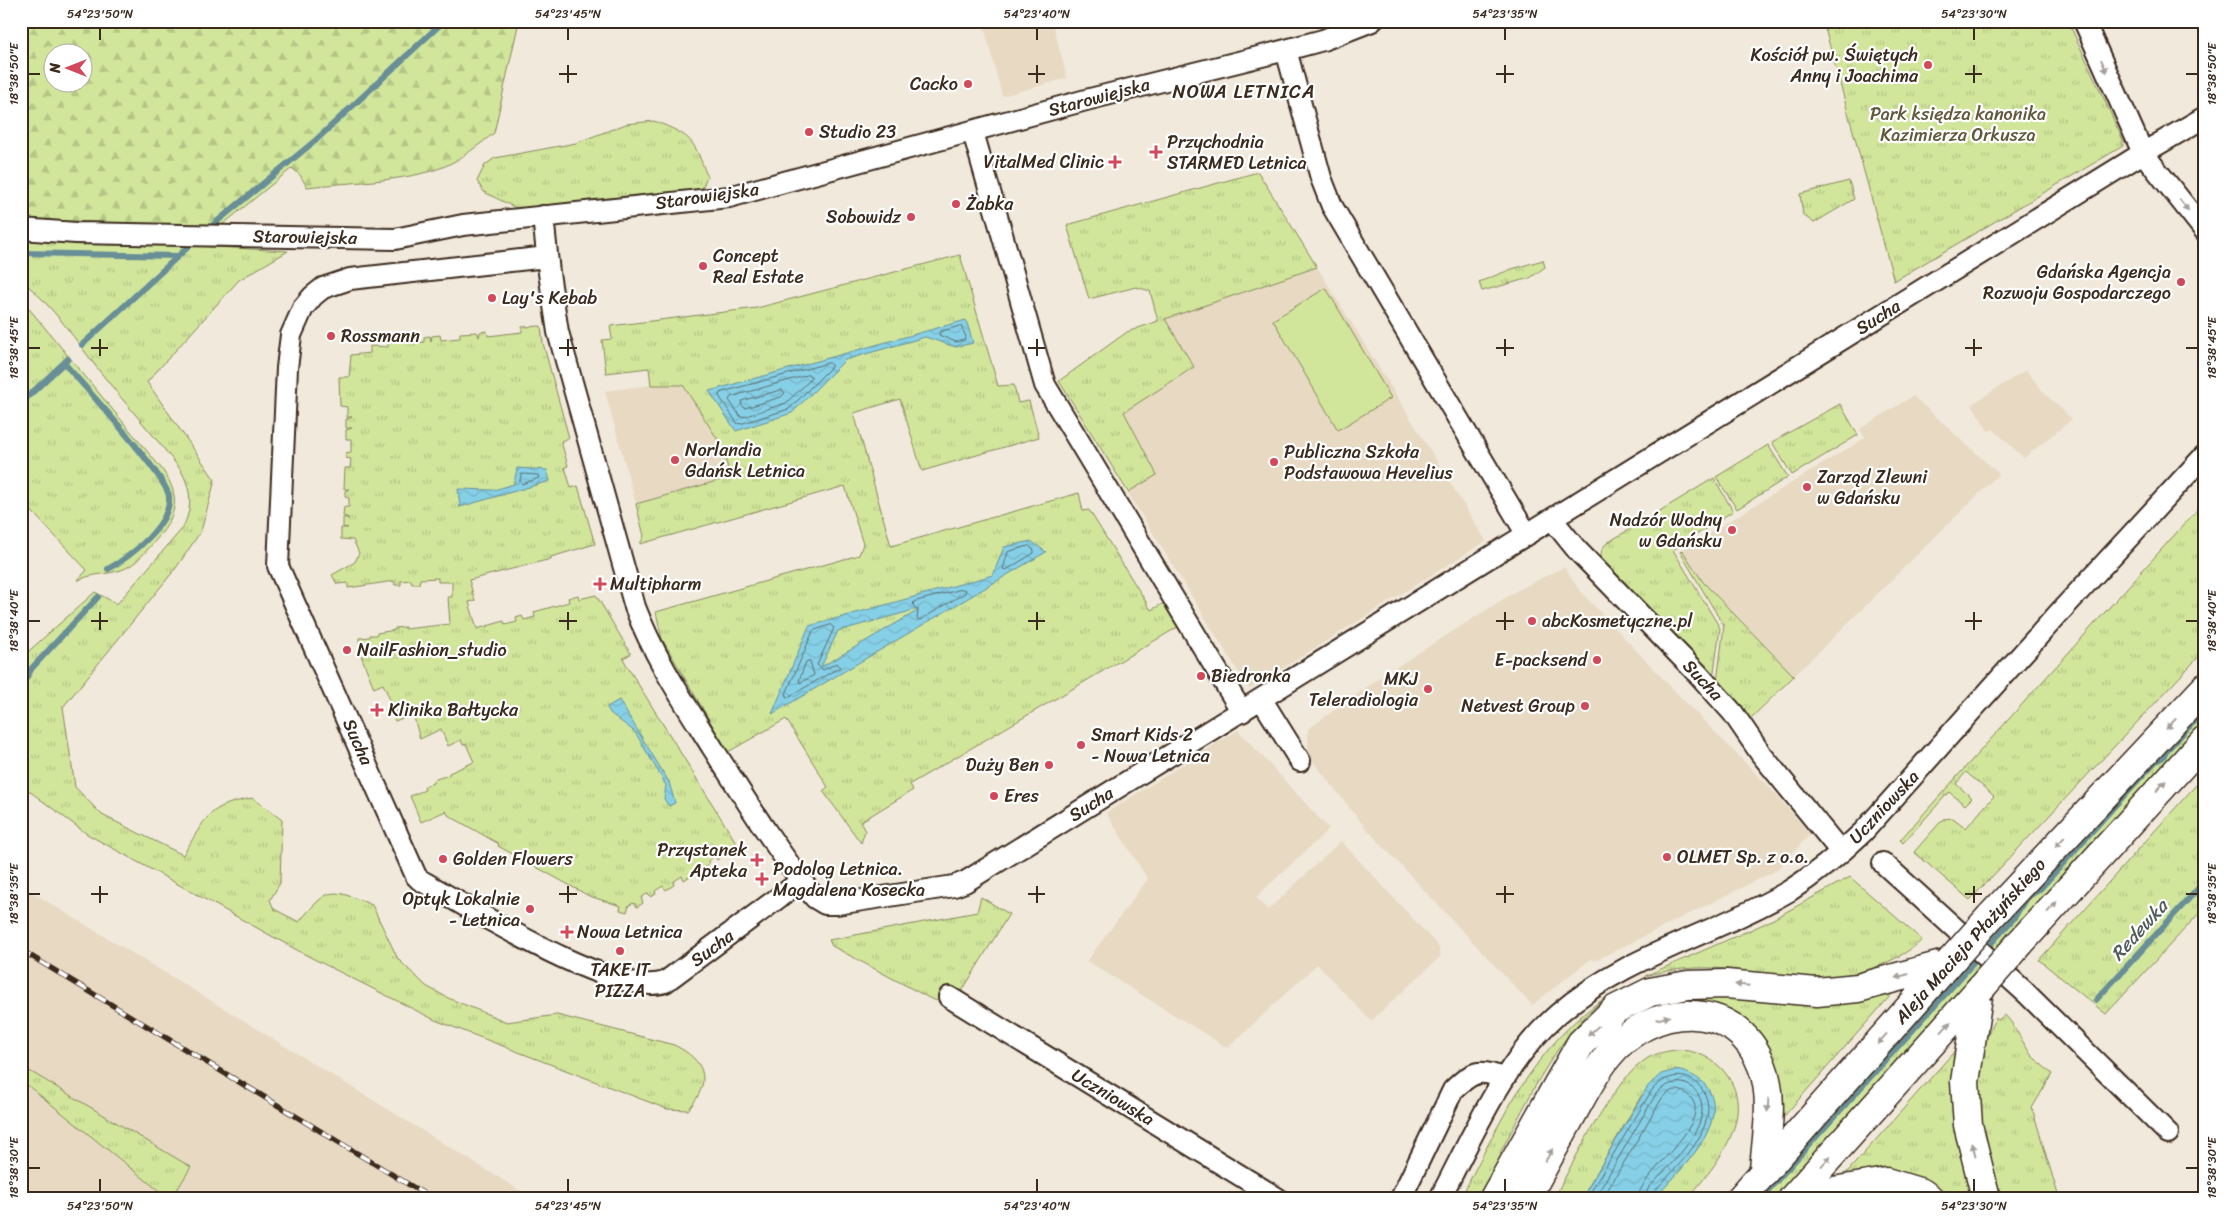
<svg xmlns="http://www.w3.org/2000/svg" width="2226" height="1219" font-family="Sriracha,sans-serif">
<style>
.built{fill:#e7d9c2}
.grass{fill:url(#grass-tufts);stroke:#86885c}
.forest{fill:url(#forest-firs);stroke:#86885c;fill-rule:evenodd}
.garden{fill:#d1e69b;stroke:#86885c}
.water{fill:url(#water-waves);stroke:#688e97;fill-rule:evenodd}
.lines{fill:none;stroke-linecap:round;stroke-linejoin:round}
.shore{stroke:#596c6e;stroke-width:1}
.stream{stroke:#688e97;stroke-width:6}
.street-casing{stroke:#3b2a1e;stroke-width:24}
.secondary-casing{stroke:#3b2a1e;stroke-width:31}
.street{stroke:#fff;stroke-width:20}
.secondary{stroke:#fff;stroke-width:28}
.rail-casing{stroke:#3b2a1e;stroke-width:5.5}
.rail{stroke:#fff;stroke-width:4;stroke-dasharray:11;stroke-linecap:butt}
.secondary-bridge-casing{stroke:#3b2a1e;stroke-width:31;stroke-linecap:butt}
.secondary-bridge{stroke:#fff;stroke-width:28}
.oneway{fill:#a79f9a}
.ticks{fill:none;stroke:#3b2a1e;stroke-width:2}
.poi-dot{fill:#d1495b;stroke:#fff;stroke-width:2}
.labels{text-anchor:middle;dominant-baseline:central;stroke-width:4.5;stroke-linejoin:round;paint-order:stroke}
.poi-label{font-size:18px;fill:#3b2a1e;stroke:#fff;text-anchor:start}
.street-label{font-size:18px;fill:#3b2a1e;stroke:#fff}
.park-label{font-size:18px;fill:#60593d;stroke:#fff}
.neighbourhood-label{font-size:19px;letter-spacing:1px;fill:#3b2a1e;stroke:#fff}
.water-label{font-size:19px;font-style:italic;fill:#525c5a;stroke:#fff}
.neatline{fill:none;stroke:#3b2a1e;stroke-width:2}
.ticks-label{font-size:12px;text-anchor:middle;fill:#3b2a1e}
</style>
<defs>
<pattern id="grass-tufts" width="24" height="20" patternUnits="userSpaceOnUse" patternTransform="scale(1.25)"><rect width="24" height="20" fill="#d1e69b"/><path d="M3 7l-1-3M5 7V3M7 7l1-3M15 17l-1-3M17 17v-4M19 17l1-3" fill="none" stroke="#b4c585"/></pattern>
<pattern id="forest-firs" width="22" height="20" patternUnits="userSpaceOnUse" patternTransform="scale(1.25)"><rect width="22" height="20" fill="#d1e69b"/><path d="M5 1l3.5 6h-7zM16 11l3.5 6h-7z" fill="#b4c585"/></pattern>
<pattern id="water-waves" width="16" height="10" patternUnits="userSpaceOnUse" patternTransform="scale(1.25)"><rect width="16" height="10" fill="#86d0e7"/><path d="M0 5q4-4 8 0t8 0" fill="none" stroke="#75b3c6"/></pattern>
</defs>
<rect width="100%" height="100%" fill="#f1e9db"/>
<filter id="ink" filterUnits="userSpaceOnUse"><feTurbulence type="fractalNoise" baseFrequency=".02" numOctaves="2"/><feDisplacementMap in="SourceGraphic" scale="10" xChannelSelector="R" yChannelSelector="G"/><feConvolveMatrix kernelMatrix="1 2 1 2 8 2 1 2 1" color-interpolation-filters="sRGB"/></filter>
<g filter="url(#ink)">
<path class="built" d="M983 21H1052L1067 78 1002 96Z
M1317 267 1486 541 1249 689 1059 381 1127 332Z
M2026 370 2044 393 2072 419 2024 458 1993 429 1988 431 1972 404Z
M683 384 720 443 732 477 636 504 605 391 651 385Z
M1913 396 1999 474 1794 676 1703 582 1682 550 1865 438 1860 429Z
M1564 567 1579 590 1690 707 1771 789 1810 834 1777 870 1594 961 1592 958 1532 1005 1365 827 1308 755V729L1384 675 1518 590Z
M1238 730 1329 829 1256 897 1261 903 1268 910 1341 841 1438 946 1441 956 1371 1021 1317 964 1228 1048 1087 961 1148 879 1106 813Z
M21 886 200 994 532 1198H21Z"/>
<path class="grass" d="M1823 21H2068L2123 140V146L1894 281Z
M654 121C693 136 693 139 707 176L702 189 518 209 484 192 477 181 485 165 495 158 576 143 626 124Z
M1258 172 1317 267 1165 319 1194 367 1124 412 1157 475 1128 492 1059 381 1127 332 1158 321 1150 291 1136 287 1089 299 1067 225Z
M1849 181 1854 199 1814 223 1803 215 1800 194Z
M21 239 73 243 177 245 288 251 239 280 147 382 215 480 201 531 176 568 63 707 75 787 102 815 183 855C207 817 206 806 253 798L282 820 280 883 270 900 274 909 299 922C329 887 329 887 372 905L398 959 426 986 448 998 507 1022 557 1015 674 1045C707 1061 712 1082 688 1110L667 1109 435 1020 306 955 87 834 21 785V658L95 592 117 604 182 529C193 509 192 489 180 469 155 436 127 406 101 373 76 341 54 306 21 280Z
M960 255 998 386 1014 385 1018 403 1029 401 1039 437 922 471 900 399 854 413 891 546 1079 493 1083 511 1089 510 1151 610 1164 603 1178 627 910 784 913 790 860 822 865 831 861 843 823 791 828 787 786 719 728 752 662 639 656 612 859 555 863 544 845 486 640 544 644 536 636 504 731 477 720 443 683 385H651L649 368 606 373 602 340 612 339 610 326 757 308Z
M1543 260 1545 267 1530 278 1482 291 1479 282 1512 269Z
M21 299 161 468C186 501 173 522 148 549 140 558 133 566 121 570 107 575 91 573 77 581L87 570 21 500Z
M541 326 543 343 569 438 561 441 568 466 565 467 571 488 578 486 595 544 551 557V559L469 580 475 601 469 602 477 629 504 621 505 625 517 622 516 618 522 616 524 620 535 617 534 612 569 602 568 598 578 595 579 599 596 595 631 654 623 658 627 666 737 844 722 854 723 856 717 860 715 856 708 861 709 864 684 880 682 876 673 882 674 885 666 890 663 886 655 891 656 894 651 897 648 893 641 898 643 903 637 907 634 903 629 905 627 912 620 910 621 906 589 896 498 846 499 844 448 815 446 811 421 822 410 796 425 790 424 787 433 783V780L449 775V773L474 762 466 744 463 745 461 740 448 746 441 729 420 739 413 714 395 721 392 715 396 713 383 684 374 688 360 653 359 638 370 637V635H377V633L395 630V628L405 627V629L450 624 448 597H452V582H438V578L420 579 419 584H412L411 580 401 581V585H395L394 581 348 588V583L337 584 332 575 355 562 359 553 353 540 341 539V528H348L343 527V518H349L343 516 344 507H349V498L345 497V491L350 489H344L345 468H350L351 459 346 458V453L351 452V439H346V430L352 428H346V419L352 417H347V407L340 406 339 377H349L351 355 370 353V346L388 347V342L415 339V343L424 342V337L430 336 431 341 432 336 440 335 441 340 460 338V333L477 332 479 337 480 332 487 331 488 336 522 332V327Z
M1840 404 1858 435 1792 475 1772 442Z
M1768 445 1788 477 1737 509 1716 477Z
M1714 478 1733 511 1673 550 1720 628 1713 678 1602 561C1600 554 1601 548 1607 543Z
M2205 501V650L1970 900 1914 852 1943 819 1953 818 1966 828 1994 796 1966 772 1956 784 1972 798 1965 805 1949 792 1903 843 1900 840Z
M1682 550 1703 582 1794 676 1749 720 1717 682 1724 626 1680 552Z
M2205 704V721L1863 1103 1776 1198H1752L1958 971Z
M2205 775V907L2106 1014 2039 960Z
M1850 877 1922 940C1912 949 1902 955 1890 961 1833 989 1773 972 1713 968 1690 967 1667 970 1645 976L1766 923Z
M981 897 1009 914 959 996 945 1003 931 999 832 946 829 940 977 912Z
M1899 986 1777 1124 1779 1089 1687 1002 1661 1006 1515 1198H1509L1590 1053 1614 1025 1661 1000Z
M1608 996C1556 1035 1530 1097 1500 1153L1502 1155 1478 1198H1461C1499 1123 1535 1043 1608 996Z
M2005 1015 2011 1022 2031 1055 2052 1074 2032 1108 2059 1198H1999C1984 1141 1962 1073 1996 1018L1998 1020Z
M1960 1045 1976 1198H1949L1938 1190 1841 1179Z
M1677 1050C1694 1050 1709 1056 1722 1069 1761 1112 1717 1164 1688 1198H1655C1679 1170 1734 1123 1704 1084L1641 1096 1582 1198H1554C1575 1160 1612 1080 1648 1058 1657 1053 1666 1051 1677 1050Z
M21 1066 191 1167 172 1198H160L163 1194 21 1080Z"/>
<path class="forest" d="M21 21H519L494 133C479 145 460 160 443 167 404 182 349 182 307 187L300 175 292 168 222 225 84 222 21 219ZM52 52H82V82H52Z"/>
<path class="garden" d="M1326 288 1391 398 1338 430 1273 320Z"/>
<path class="water" d="M966 320 973 343 956 347 925 337 845 360 792 413 736 431 709 391Z
M517 468 547 470 550 481 460 507 458 489 494 490 514 484Z
M1031 541 1046 552 772 714 809 626 993 575 1004 547ZM918 609 919 610 821 667 838 631Z
M619 700 669 782 675 803 669 806 664 799 666 785 635 732 610 713 607 707Z
M1676 1070C1687 1072 1699 1077 1706 1086 1734 1122 1677 1173 1655 1198H1582L1648 1086 1661 1074Z"/>
<g class="lines">
<path class="shore" d="M961 326 966 337 964 340 956 342 939 335 940 332Z
M829 363 831 364V367L789 409 740 424 737 423 719 396 720 393Z
M808 375 811 376V379L786 403 743 417 740 416 729 400 731 397Z
M782 390 785 393 781 397 745 408 741 405 742 401Z
M522 474 538 475 539 478 522 484 520 481Z
M1029 546 1034 550V553L1006 570 1003 569 1008 552Z
M963 589 966 590 965 593 920 620 917 619 918 612 913 605 914 602Z
M831 625 834 628 817 665 823 670 837 663 840 667 787 698 786 694 813 631Z
M810 661 814 675 800 683 799 680 806 662Z
M1587 1198 1652 1090C1679 1059 1717 1086 1706 1121 1698 1149 1672 1171 1653 1193L1652 1198
M1595 1198 1656 1094C1680 1068 1710 1091 1700 1121 1691 1147 1666 1168 1648 1189L1645 1198
M1603 1198 1662 1098C1671 1089 1678 1087 1688 1095 1719 1120 1639 1173 1638 1198"/>
<path class="stream" d="M214 224 316 140 444 21
M21 253 178 256
M82 345 188 247
M64 363C82 384 168 477 169 497 171 525 130 557 108 569
M21 403 68 359
M21 687 32 668 98 597
M2096 1000 2205 881
M1761 1198 2014 918 2026 898 2040 889 2128 791 2155 762 2163 757 2168 749 2205 710"/>
<defs>
<path id="street" d="M2084 21 2143 153 2205 231
M1286 50 1321 178 1332 206 1527 535
M973 132 1045 385 1242 712
M543 216 549 273 558 332 635 607C654 657 684 702 712 747 745 799 777 851 815 898L825 904H837L954 886 965 882 2143 153 2205 117
M21 229 76 233 395 239 463 225 729 197 1086 100 1286 50 1323 40 1372 21
M547 257 350 279 323 288 313 296 303 308 291 335 287 368 278 566 416 876 420 880C469 907 614 999 665 982L801 881
M1552 519 1577 550 1698 674 1733 713 1761 754 1841 852
M1262 700 1300 761
M1883 863 2025 992 2168 1133
M949 997 1277 1198
M1401 1198 1453 1090C1471 1073 1479 1067 1503 1079
M1440 1198C1474 1134 1503 1062 1558 1014 1627 954 1712 936 1789 891 1816 874 1840 854 1863 832L2058 614 2205 455"/>
<path id="secondary" d="M1990 917 2205 688
M2020 943 2205 740
M1979 990 1965 1082 1968 1125 1986 1198
M1494 1198 1581 1043 1616 1009 1650 992 1688 985 1726 984 1817 992 1858 988 1949 963
M1526 1198C1542 1169 1558 1140 1574 1111 1584 1093 1594 1073 1608 1056 1649 1004 1735 995 1762 1066 1775 1098 1766 1138 1764 1171
M1741 1198 1949 963
M1793 1198 1979 990
M1793 1198 1886 1182 1922 1193 1929 1198"/>
</defs>
<use href="#street" class="street-casing"/>
<use href="#secondary" class="secondary-casing"/>
<use href="#street" class="street"/>
<use href="#secondary" class="secondary"/>
<defs>
<path id="rail" d="M21 950 431 1198"/>
</defs>
<use href="#rail" class="rail-casing"/>
<use href="#rail" class="rail"/>
<defs>
<path id="secondary-bridge" d="M1949 963 1990 917
M1979 990 2020 943"/>
</defs>
<use href="#secondary-bridge" class="secondary-bridge-casing"/>
<use href="#secondary-bridge" class="secondary-bridge"/>
</g>
<defs><path id="oneway-solid" d="M-6-.8H1V-3.2L6.5 0L1 3.2V.8H-6Z" transform="scale(1.25)"/></defs>
<g class="oneway">
<use href="#oneway-solid" transform="translate(2104 66) rotate(66)"/>
<use href="#oneway-solid" transform="translate(2184 205) rotate(52)"/>
<use href="#oneway-solid" transform="translate(2171 724) rotate(133)"/>
<use href="#oneway-solid" transform="translate(2161 786) rotate(-47)"/>
<use href="#oneway-solid" transform="translate(2060 842) rotate(133)"/>
<use href="#oneway-solid" transform="translate(2052 907) rotate(-48)"/>
<use href="#oneway-solid" transform="translate(1902 976) rotate(165)"/>
<use href="#oneway-solid" transform="translate(1742 985) rotate(-175)"/>
<use href="#oneway-solid" transform="translate(1663 1018) rotate(-14)"/>
<use href="#oneway-solid" transform="translate(1946 1027) rotate(-48)"/>
<use href="#oneway-solid" transform="translate(1593 1031) rotate(137)"/>
<use href="#oneway-solid" transform="translate(1882 1039) rotate(132)"/>
<use href="#oneway-solid" transform="translate(1768 1105) rotate(94)"/>
<use href="#oneway-solid" transform="translate(1974 1150) rotate(-104)"/>
<use href="#oneway-solid" transform="translate(1549 1155) rotate(-61)"/>
<use href="#oneway-solid" transform="translate(1826 1161) rotate(-48)"/>
</g>
</g>
<path class="ticks" d="M100 28V40M568 28V40M1037 28V40M1505 28V40M1974 28V40M568 65V83M1037 65V83M1505 65V83M1974 65V83M28 74H40M559 74H577M1028 74H1045M1496 74H1514M1965 74H1982M2186 74H2198M100 339V356M568 339V356M1037 339V356M1505 339V356M1974 339V356M28 348H40M91 348H108M559 348H577M1028 348H1045M1496 348H1514M1965 348H1982M2186 348H2198M100 612V630M568 612V630M1037 612V630M1505 612V630M1974 612V630M28 621H40M91 621H108M559 621H577M1028 621H1045M1496 621H1514M1965 621H1982M2186 621H2198M100 886V903M568 886V903M1037 886V903M1505 886V903M1974 886V903M28 894H40M91 894H108M559 894H577M1028 894H1045M1496 894H1514M1965 894H1982M2186 894H2198M28 1168H40M2186 1168H2198M100 1179V1192M568 1179V1192M1037 1179V1192M1505 1179V1192M1974 1179V1192"/>
<g class="poi-dot">
<circle cx="1928" cy="65" r="5"/>
<circle cx="968" cy="84" r="5"/>
<circle cx="809" cy="132" r="5"/>
<path d="M1153.5 144.5h5v5h5v5h-5v5h-5v-5h-5v-5h5z"/>
<path d="M1112.5 154.5h5v5h5v5h-5v5h-5v-5h-5v-5h5z"/>
<circle cx="956" cy="204" r="5"/>
<circle cx="911" cy="217" r="5"/>
<circle cx="703" cy="266" r="5"/>
<circle cx="2181" cy="282" r="5"/>
<circle cx="492" cy="298" r="5"/>
<circle cx="331" cy="336" r="5"/>
<circle cx="675" cy="460" r="5"/>
<circle cx="1274" cy="462" r="5"/>
<circle cx="1807" cy="487" r="5"/>
<circle cx="1732" cy="530" r="5"/>
<path d="M597.5 576.5h5v5h5v5h-5v5h-5v-5h-5v-5h5z"/>
<circle cx="1532" cy="621" r="5"/>
<circle cx="347" cy="650" r="5"/>
<circle cx="1597" cy="660" r="5"/>
<circle cx="1201" cy="676" r="5"/>
<circle cx="1428" cy="689" r="5"/>
<circle cx="1585" cy="706" r="5"/>
<path d="M374.5 702.5h5v5h5v5h-5v5h-5v-5h-5v-5h5z"/>
<circle cx="1081" cy="745" r="5"/>
<circle cx="1049" cy="765" r="5"/>
<circle cx="994" cy="796" r="5"/>
<circle cx="1667" cy="857" r="5"/>
<circle cx="443" cy="859" r="5"/>
<path d="M754.5 852.5h5v5h5v5h-5v5h-5v-5h-5v-5h5z"/>
<path d="M759.5 871.5h5v5h5v5h-5v5h-5v-5h-5v-5h5z"/>
<circle cx="530" cy="909" r="5"/>
<path d="M564.5 924.5h5v5h5v5h-5v5h-5v-5h-5v-5h5z"/>
<circle cx="620" cy="951" r="5"/>
</g>
<g class="labels">
<g class="poi-label">
<text x="1918" y="55" text-anchor="end">Kościół pw. Świętych<tspan x="1918" dy="21">Anny i Joachima</tspan></text>
<text x="958" y="84" text-anchor="end">Cacko</text>
<text x="819" y="132">Studio 23</text>
<text x="1167" y="142">Przychodnia<tspan x="1167" dy="21">STARMED Letnica</tspan></text>
<text x="1104" y="162" text-anchor="end">VitalMed Clinic</text>
<text x="966" y="204">Żabka</text>
<text x="901" y="217" text-anchor="end">Sobowidz</text>
<text x="713" y="256">Concept<tspan x="713" dy="21">Real Estate</tspan></text>
<text x="2171" y="272" text-anchor="end">Gdańska Agencja<tspan x="2171" dy="21">Rozwoju Gospodarczego</tspan></text>
<text x="502" y="298">Lay's Kebab</text>
<text x="341" y="336">Rossmann</text>
<text x="685" y="450">Norlandia<tspan x="685" dy="21">Gdańsk Letnica</tspan></text>
<text x="1284" y="452">Publiczna Szkoła<tspan x="1284" dy="21">Podstawowa Hevelius</tspan></text>
<text x="1817" y="477">Zarząd Zlewni<tspan x="1817" dy="21">w Gdańsku</tspan></text>
<text x="1722" y="520" text-anchor="end">Nadzór Wodny<tspan x="1722" dy="21">w Gdańsku</tspan></text>
<text x="610" y="584">Multipharm</text>
<text x="1542" y="621">abcKosmetyczne.pl</text>
<text x="357" y="650">NailFashion_studio</text>
<text x="1587" y="660" text-anchor="end">E-packsend</text>
<text x="1211" y="676">Biedronka</text>
<text x="1418" y="679" text-anchor="end">MKJ<tspan x="1418" dy="21">Teleradiologia</tspan></text>
<text x="1575" y="706" text-anchor="end">Netvest Group</text>
<text x="388" y="710">Klinika Bałtycka</text>
<text x="1091" y="735">Smart Kids 2<tspan x="1091" dy="21">- Nowa Letnica</tspan></text>
<text x="1039" y="765" text-anchor="end">Duży Ben</text>
<text x="1004" y="796">Eres</text>
<text x="747" y="850" text-anchor="end">Przystanek<tspan x="747" dy="21">Apteka</tspan></text>
<text x="1677" y="857">OLMET Sp. z o.o.</text>
<text x="453" y="859">Golden Flowers</text>
<text x="773" y="869">Podolog Letnica.<tspan x="773" dy="21">Magdalena Kosecka</tspan></text>
<text x="520" y="899" text-anchor="end">Optyk Lokalnie<tspan x="520" dy="21">- Letnica</tspan></text>
<text x="577" y="932">Nowa Letnica</text>
<text x="620" y="970" text-anchor="middle">TAKE IT<tspan x="620" dy="21">PIZZA</tspan></text>
</g>
<g class="street-label">
<text transform="translate(1099 97) rotate(-15)">Starowiejska</text>
<text transform="translate(707 196) rotate(-8)">Starowiejska</text>
<text transform="translate(305 237) rotate(1)">Starowiejska</text>
<text transform="translate(1878 317) rotate(-32)">Sucha</text>
<text transform="translate(1703 680) rotate(47)">Sucha</text>
<text transform="translate(358 742) rotate(66)">Sucha</text>
<text transform="translate(1091 804) rotate(-32)">Sucha</text>
<text transform="translate(1884 807) rotate(-47)">Uczniowska</text>
<text transform="translate(1970 941) rotate(-48)">Aleja Macieja Płażyńskiego</text>
<text transform="translate(712 948) rotate(-37)">Sucha</text>
<text transform="translate(1113 1097) rotate(31)">Uczniowska</text>
</g>
<g class="park-label">
<text x="1958" y="114">Park księdza kanonika<tspan x="1958" dy="21">Kazimierza Orkusza</tspan></text>
</g>
<g class="neighbourhood-label">
<text x="1244" y="91">NOWA LETNICA</text>
</g>
<g class="water-label">
<text transform="translate(2139 930) rotate(-48)">Redewka</text>
</g>
</g>
<rect width="2226" height="1219" fill="none" stroke="#fff" stroke-width="55"/>
<g transform="translate(68 68) rotate(270)"><circle r="24" fill="#ffffff" stroke="#b1aaa5"/>
<path d="M0-4L9 19L0 12L-9 19Z" fill="#d1495b"/>
<text y="-8" font-size="14" font-weight="bold" text-anchor="middle" fill="#3b2a1e">N</text>
</g>
<rect x="28" y="28" width="2170" height="1164" class="neatline"/>
<g class="ticks-label">
<text x="100" y="18">54°23'50"N</text>
<text x="568" y="18">54°23'45"N</text>
<text x="1037" y="18">54°23'40"N</text>
<text x="1505" y="18">54°23'35"N</text>
<text x="1974" y="18">54°23'30"N</text>
<text transform="translate(2212 74) rotate(-90)" y="4">18°38'50"E</text>
<text transform="translate(14 74) rotate(-90)" y="4">18°38'50"E</text>
<text transform="translate(2212 348) rotate(-90)" y="4">18°38'45"E</text>
<text transform="translate(14 348) rotate(-90)" y="4">18°38'45"E</text>
<text transform="translate(2212 621) rotate(-90)" y="4">18°38'40"E</text>
<text transform="translate(14 621) rotate(-90)" y="4">18°38'40"E</text>
<text transform="translate(2212 894) rotate(-90)" y="4">18°38'35"E</text>
<text transform="translate(14 894) rotate(-90)" y="4">18°38'35"E</text>
<text transform="translate(2212 1168) rotate(-90)" y="4">18°38'30"E</text>
<text transform="translate(14 1168) rotate(-90)" y="4">18°38'30"E</text>
<text x="100" y="1210">54°23'50"N</text>
<text x="568" y="1210">54°23'45"N</text>
<text x="1037" y="1210">54°23'40"N</text>
<text x="1505" y="1210">54°23'35"N</text>
<text x="1974" y="1210">54°23'30"N</text>
</g>
</svg>
